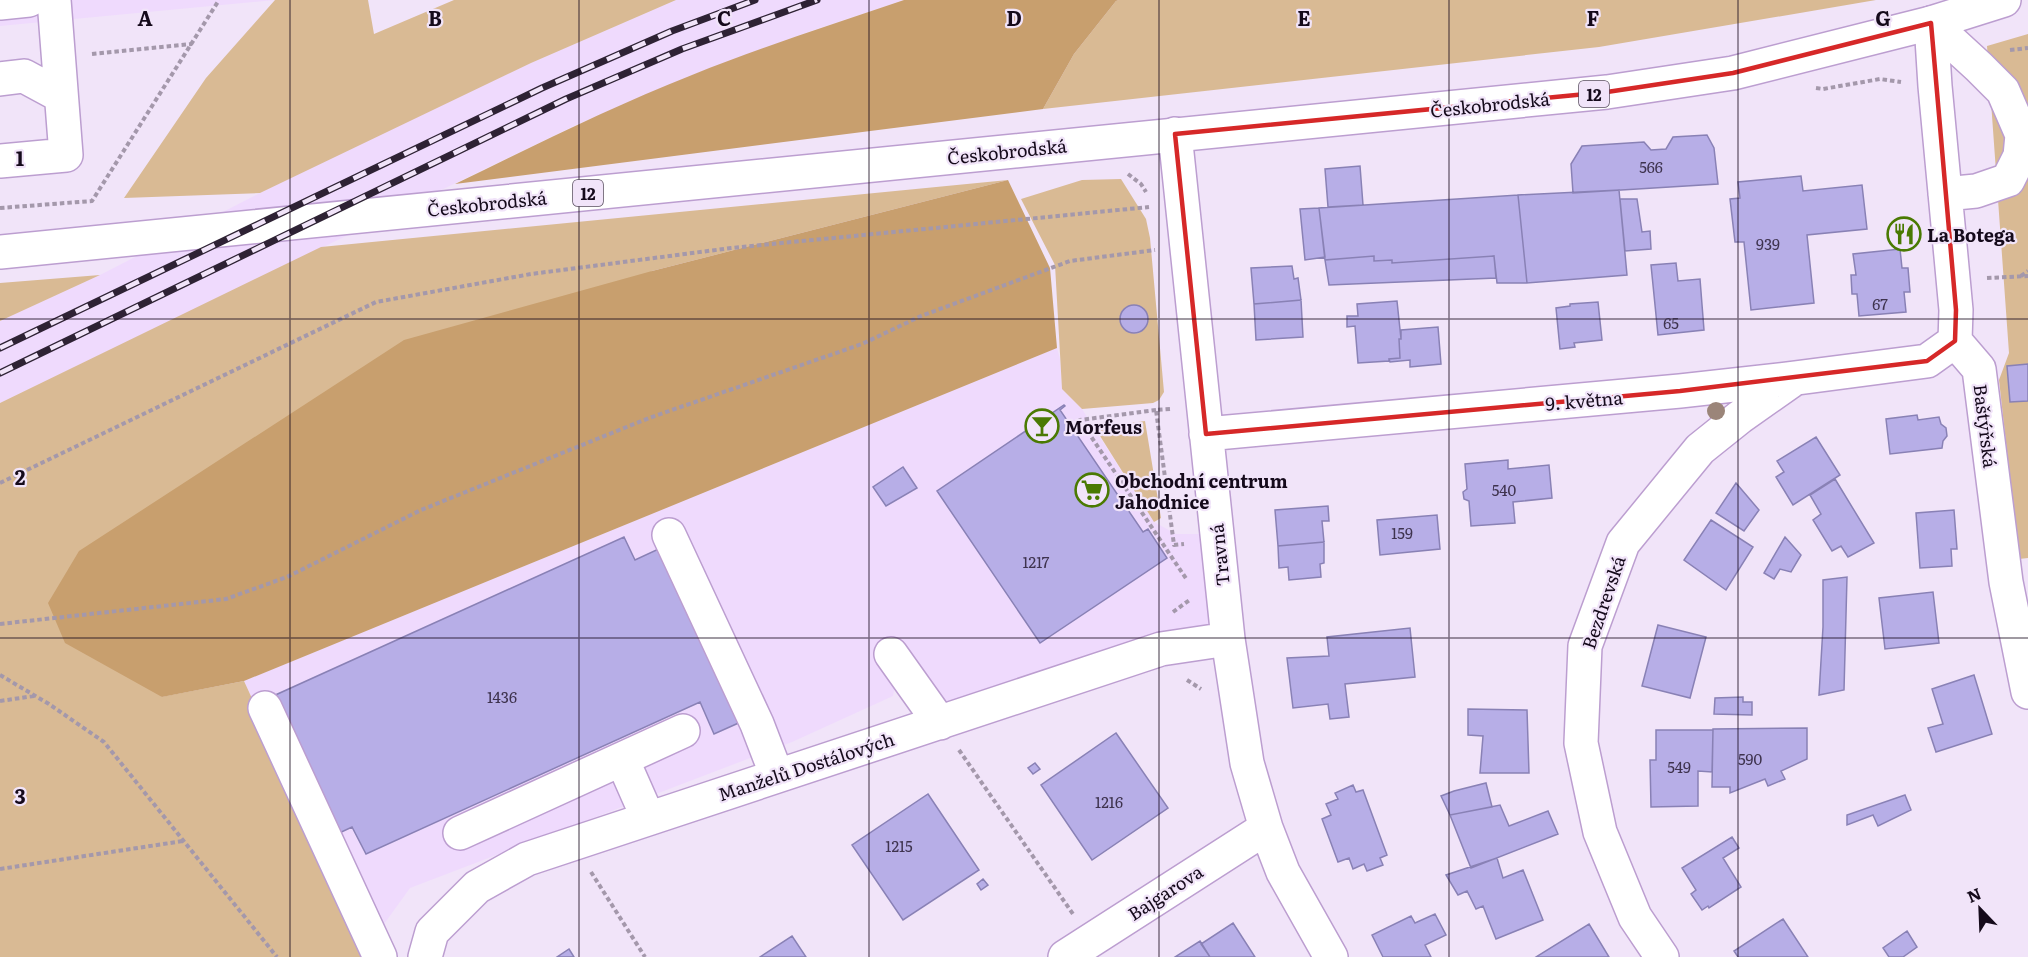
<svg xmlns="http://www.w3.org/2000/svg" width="2028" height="957" font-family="Literata,serif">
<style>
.built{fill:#efdafd}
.green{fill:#d9ba94;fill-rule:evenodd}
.forest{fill:#c89f6e}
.building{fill:#b7aee7;stroke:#8981b5;stroke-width:1.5}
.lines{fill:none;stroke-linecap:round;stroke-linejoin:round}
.minor-casing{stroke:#bc9ed0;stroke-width:36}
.major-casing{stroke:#bc9ed0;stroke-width:36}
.path{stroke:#a498ab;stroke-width:4;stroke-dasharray:4.5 3;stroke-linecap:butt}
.minor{stroke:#fff;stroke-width:33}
.major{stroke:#fff;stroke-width:33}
.rail-casing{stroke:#2e2234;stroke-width:7}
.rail{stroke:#f1e4f9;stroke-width:4.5;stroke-dasharray:14;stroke-linecap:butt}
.tree{fill:#9b8579}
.marked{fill:none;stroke:#d62828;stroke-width:4.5;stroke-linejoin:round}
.grid{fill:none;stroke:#150a1b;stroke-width:1.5;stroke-opacity:0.55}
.labels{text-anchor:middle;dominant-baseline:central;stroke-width:4.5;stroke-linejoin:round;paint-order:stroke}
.number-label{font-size:15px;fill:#3e334e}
.shield{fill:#f1e4f9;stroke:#574b5e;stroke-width:1.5}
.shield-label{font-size:16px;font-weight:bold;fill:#150a1b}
.street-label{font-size:18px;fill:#150a1b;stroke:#f1e4f9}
.poi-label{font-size:18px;font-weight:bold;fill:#150a1b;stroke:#f1e4f9;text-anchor:start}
.grid-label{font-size:20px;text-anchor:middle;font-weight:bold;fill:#150a1b;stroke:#f1e4f9;stroke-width:4.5;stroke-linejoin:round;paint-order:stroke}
</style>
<rect width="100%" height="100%" fill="#f1e4f9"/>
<path class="built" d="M0 0H275L0 26Z
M676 0H904L808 32 692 75 578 124 0 403V321L100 275 260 193 375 136 531 63Z
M1057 348 1060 359 1062 389 1082 409 1154 522 1176 534H1217L1228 639 940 723 901 650 893 696 792 742 410 888 366 949 244 681Z"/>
<path class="green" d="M275 0H368L374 34 454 0H676L531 63 260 193 124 198 206 78Z
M1119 0H1876L1599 47 1043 109 1074 54 1116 1Z
M2028 34V558L2019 559 1999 380 2009 353 1987 46Z
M1121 179 1146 219 1150 238 1164 392 1159 400 1153 403 1082 409 1062 389 1055 265 1021 199 1082 180ZM1131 305C1150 305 1153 324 1139 333 1120 336 1112 311 1131 305Z
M1008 180 652 271 161 697 244 681 370 957H0V403L321 247Z
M100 275 0 321V283Z
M1145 421 1161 518 1154 522 1095 428Z"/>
<path class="forest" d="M904 0H1119L1116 1 1074 54 1043 109 455 184C533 146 611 107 692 75 762 47 833 24 904 0Z
M1008 180 1050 268 1057 348 244 681 162 697 65 643 48 603 79 551 404 340 652 271Z"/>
<path class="building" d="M1707 135 1714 148 1718 184 1573 193 1571 164 1582 146 1644 142 1651 150 1666 149 1673 137Z
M1360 166 1363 205 1328 207 1325 169Z
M1801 176 1803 191 1862 185 1867 229 1807 235 1814 303 1751 310 1744 242H1735L1730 199 1740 198 1738 182Z
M1619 190 1627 275 1527 283 1518 195Z
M1518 195 1527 283H1497L1494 256 1392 263V260L1374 261V256L1325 260 1319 208Z
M1620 199H1637L1642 232 1650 231 1651 249 1625 251Z
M1319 208 1325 257 1305 260 1300 209Z
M1900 249 1902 268H1908L1910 292H1904L1906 312 1859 316 1857 294H1852L1851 275H1856L1853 254Z
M1374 256V261L1392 260V263L1494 256 1496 278 1329 285 1325 260Z
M1676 263 1678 281 1700 279 1704 330 1658 335 1651 265Z
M1292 266 1294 279 1298 278 1301 300 1254 304 1251 268Z
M1301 300 1303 337 1256 340 1254 304Z
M1397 301 1401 339H1399L1400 358 1389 359V361L1358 363 1355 326 1347 327V316H1358L1357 304Z
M1598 302 1602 340 1574 343 1575 347 1560 349 1556 308 1570 306V304Z
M1120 319a14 14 0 1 1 28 0a14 14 0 1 1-28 0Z
M1438 327 1441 364 1410 367V360L1390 362 1389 359 1400 358 1399 339H1401V330Z
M2028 364V401L2010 402 2007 366Z
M1064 405 1065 406 1060 410 1143 532 1148 529 1167 558 1040 643 937 491Z
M1917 415 1918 420 1939 417 1941 424 1946 428 1947 436 1943 441 1942 448 1890 454 1886 419Z
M1816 437 1840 475 1793 505 1776 477 1784 472 1777 461Z
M1508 460V469L1549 465 1552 498 1513 502 1515 523 1471 526 1469 501 1464 499 1463 492 1467 489 1465 464Z
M903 467 917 488 886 506 873 487Z
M1835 479 1874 543 1848 557 1841 546 1832 551 1813 520 1821 514 1810 495Z
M1736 483 1759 510 1744 531 1716 513Z
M1328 506 1329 521H1322L1324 542 1278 546 1275 510Z
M1954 510 1957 549H1951L1952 566 1920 568 1916 513Z
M1437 515 1440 549 1380 555 1377 520Z
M1711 520 1753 547 1726 590 1684 560Z
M624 537 635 560 665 546 743 721 714 734 700 702 366 854 352 827 333 836 271 697Z
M1785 537 1801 555 1791 572 1780 569 1774 579 1764 573Z
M1324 542V563L1320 564 1321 577 1289 580 1288 567 1279 568 1278 546Z
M1847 577 1844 690 1819 695 1823 627V580Z
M1933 592 1939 643 1885 649 1879 598Z
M1658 625 1706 637 1690 698 1642 686Z
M1410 628 1415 677 1345 684 1349 717 1330 719 1328 704 1293 708 1287 658 1329 656 1327 637Z
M1974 675 1992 734 1936 752 1928 728 1943 724 1932 689Z
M1743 697V702H1752V715L1714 714 1715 698Z
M1468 709 1527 710 1529 773H1480L1483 736 1468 735Z
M1807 728V759L1781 771 1785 779 1768 786 1765 779 1730 793V787H1712L1713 729Z
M1656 730H1713L1712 772 1698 771V806L1651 807 1650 760H1656Z
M1116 733 1168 808 1092 860 1041 785Z
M1035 763 1040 769 1033 774 1028 768Z
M1486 783 1492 807 1450 815 1441 796 1454 791Z
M1353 785 1356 792 1363 790 1387 855 1380 858 1383 865 1367 871 1364 864 1353 869 1349 858 1338 862 1322 819 1331 815 1326 804 1338 799 1335 793Z
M928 794 979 870 903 920 852 845Z
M1905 795 1911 810 1878 826 1873 815 1847 825V815Z
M1500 805 1509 826 1548 811 1558 834 1471 868 1450 815Z
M1732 837 1739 848 1723 858 1741 887 1709 908 1708 906 1702 910 1691 894 1696 890 1682 868Z
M1497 858 1503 878 1523 870 1543 920 1496 939 1483 906 1476 909 1467 891 1458 895 1446 875Z
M983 879 988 885 981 890 977 884Z
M1435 914 1446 935 1425 945 1431 957H1383L1372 935 1411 916 1415 923Z
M1783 919 1808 957H1738L1734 951Z
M1233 923 1255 957H1210L1201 944Z
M1589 924 1609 957H1536Z
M1907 931 1917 947 1903 957H1889L1883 948Z
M792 936 806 957H760Z
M1200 941 1210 957H1175Z
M569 949 574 957H557Z"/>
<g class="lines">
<defs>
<path id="minor" d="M0 3 29 0
M1931 23 1935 86 1956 310 1955 341 1979 369 2006 582 2028 692
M1931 23 1979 67 2003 91 2022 135 2020 156 2008 180 1976 191 1945 194
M0 79 24 76 61 96
M1175 134 1228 639 1247 763 1266 828 1283 872 1331 957
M0 161 66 155 54 0
M1206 434 1680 391 1796 378 1927 361 1955 341
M669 535 757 724 777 776
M891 654 940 723
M265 708 380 957
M622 759 648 818
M460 833 683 731
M425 957 432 932 477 887 527 859 1161 649 1228 639
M1065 957 1266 828
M1662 957 1635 917 1600 832 1581 743 1585 646 1623 543 1700 449 1740 417 1794 379"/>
<path id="major" d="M0 252 1607 92 1733 73 1931 23 2004 0"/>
</defs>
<use href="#minor" class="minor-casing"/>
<use href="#major" class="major-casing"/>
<path class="path" d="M2010 50 2028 48
M92 54 192 44
M1816 88 1823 89 1880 79 1901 82
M1128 174 1141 184 1146 192
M0 208 92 201 219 0
M2021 276 2028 271
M1987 278 2028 276
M1170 409 1156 410 1174 545 1184 544
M1156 410 1080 420 1187 580
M0 483 376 302 531 274 731 248 1149 207
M1173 612 1191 599
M0 624 226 599 287 577 421 510 649 418 862 344 921 316 1070 261 1155 250
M0 675 49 704 104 742 277 957
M1187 680 1201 689
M0 701 34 696
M959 750 1073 914
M0 869 183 841
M591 872 645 957"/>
<use href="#minor" class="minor"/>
<use href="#major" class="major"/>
<defs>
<path id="rail" d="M0 348 542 88 672 31 755 0
M0 373 566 99 682 49 817 0"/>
</defs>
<use href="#rail" class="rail-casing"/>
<use href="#rail" class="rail"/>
</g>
<circle class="tree" cx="1716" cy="411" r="9"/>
<path class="marked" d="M1931 23 1956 310 1955 341 1927 361 1680 391 1206 434 1175 134 1607 92 1733 73Z"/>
<path class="grid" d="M290 0V957M579 0V957M869 0V957M1159 0V957M1449 0V957M1738 0V957M0 319H2028M0 638H2028"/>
<defs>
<symbol id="restaurant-ring" viewBox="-11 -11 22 22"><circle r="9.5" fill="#f1e4f9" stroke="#4a7a02" stroke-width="1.5"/><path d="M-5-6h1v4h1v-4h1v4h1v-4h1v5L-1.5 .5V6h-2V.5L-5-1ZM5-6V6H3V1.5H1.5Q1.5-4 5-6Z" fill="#4a7a02"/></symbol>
<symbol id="bar-ring" viewBox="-11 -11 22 22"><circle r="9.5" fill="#f1e4f9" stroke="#4a7a02" stroke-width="1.5"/><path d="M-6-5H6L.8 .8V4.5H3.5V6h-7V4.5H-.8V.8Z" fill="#4a7a02"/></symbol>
<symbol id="supermarket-ring" viewBox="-11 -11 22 22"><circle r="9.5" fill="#f1e4f9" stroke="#4a7a02" stroke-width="1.5"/><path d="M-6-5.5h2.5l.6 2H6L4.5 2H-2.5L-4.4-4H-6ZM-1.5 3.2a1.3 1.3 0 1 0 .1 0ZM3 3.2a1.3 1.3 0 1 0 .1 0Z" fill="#4a7a02"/></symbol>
</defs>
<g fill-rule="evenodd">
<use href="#restaurant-ring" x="1885" y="215" width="38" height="38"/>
<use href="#bar-ring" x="1023" y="407" width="38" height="38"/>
<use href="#supermarket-ring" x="1073" y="471" width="38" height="38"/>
</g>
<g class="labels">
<g class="number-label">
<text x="1651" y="166">566</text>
<text x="1768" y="243">939</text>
<text x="1880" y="303">67</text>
<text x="1671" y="322">65</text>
<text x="1504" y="489">540</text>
<text x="1402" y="532">159</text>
<text x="1036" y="561">1217</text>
<text x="502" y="696">1436</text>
<text x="1750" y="758">590</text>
<text x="1679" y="766">549</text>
<text x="1109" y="801">1216</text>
<text x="899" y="845">1215</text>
</g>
<g class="shield">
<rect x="1579" y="81" width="30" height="26" rx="4.5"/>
<rect x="573" y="180" width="30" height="26" rx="4.5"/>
</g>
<g class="shield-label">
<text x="1594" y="94">12</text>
<text x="588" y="193">12</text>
</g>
<g class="street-label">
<text transform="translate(1490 104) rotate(-6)">Českobrodská</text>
<text transform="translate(1007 151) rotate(-6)">Českobrodská</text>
<text transform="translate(487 203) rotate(-6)">Českobrodská</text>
<text transform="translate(1584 400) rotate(-5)">9. května</text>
<text transform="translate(1986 426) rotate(83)">Baštýřská</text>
<text transform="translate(1219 555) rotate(-96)">Travná</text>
<text transform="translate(1603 602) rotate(-71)">Bezdrevská</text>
<text transform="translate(806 766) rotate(-18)">Manželů Dostálových</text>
<text transform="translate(1165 892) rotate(-33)">Bajgarova</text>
</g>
<g class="poi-label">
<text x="1927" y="234">La Botega</text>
<text x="1065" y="426">Morfeus</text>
<text x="1115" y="480">Obchodní centrum<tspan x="1115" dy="21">Jahodnice</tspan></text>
</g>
</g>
<g class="grid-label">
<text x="145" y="26">A</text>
<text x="435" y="26">B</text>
<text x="724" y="26">C</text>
<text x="1014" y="26">D</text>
<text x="1304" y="26">E</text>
<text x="1593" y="26">F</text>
<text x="1883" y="26">G</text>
<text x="20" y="166">1</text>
<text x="20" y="485">2</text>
<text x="20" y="804">3</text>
</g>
<g transform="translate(1980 909) rotate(337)" stroke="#f1e4f9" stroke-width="4.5" paint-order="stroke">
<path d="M0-4.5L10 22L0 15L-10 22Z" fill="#150a1b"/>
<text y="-9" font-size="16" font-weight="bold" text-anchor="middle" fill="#150a1b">N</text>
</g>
</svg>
